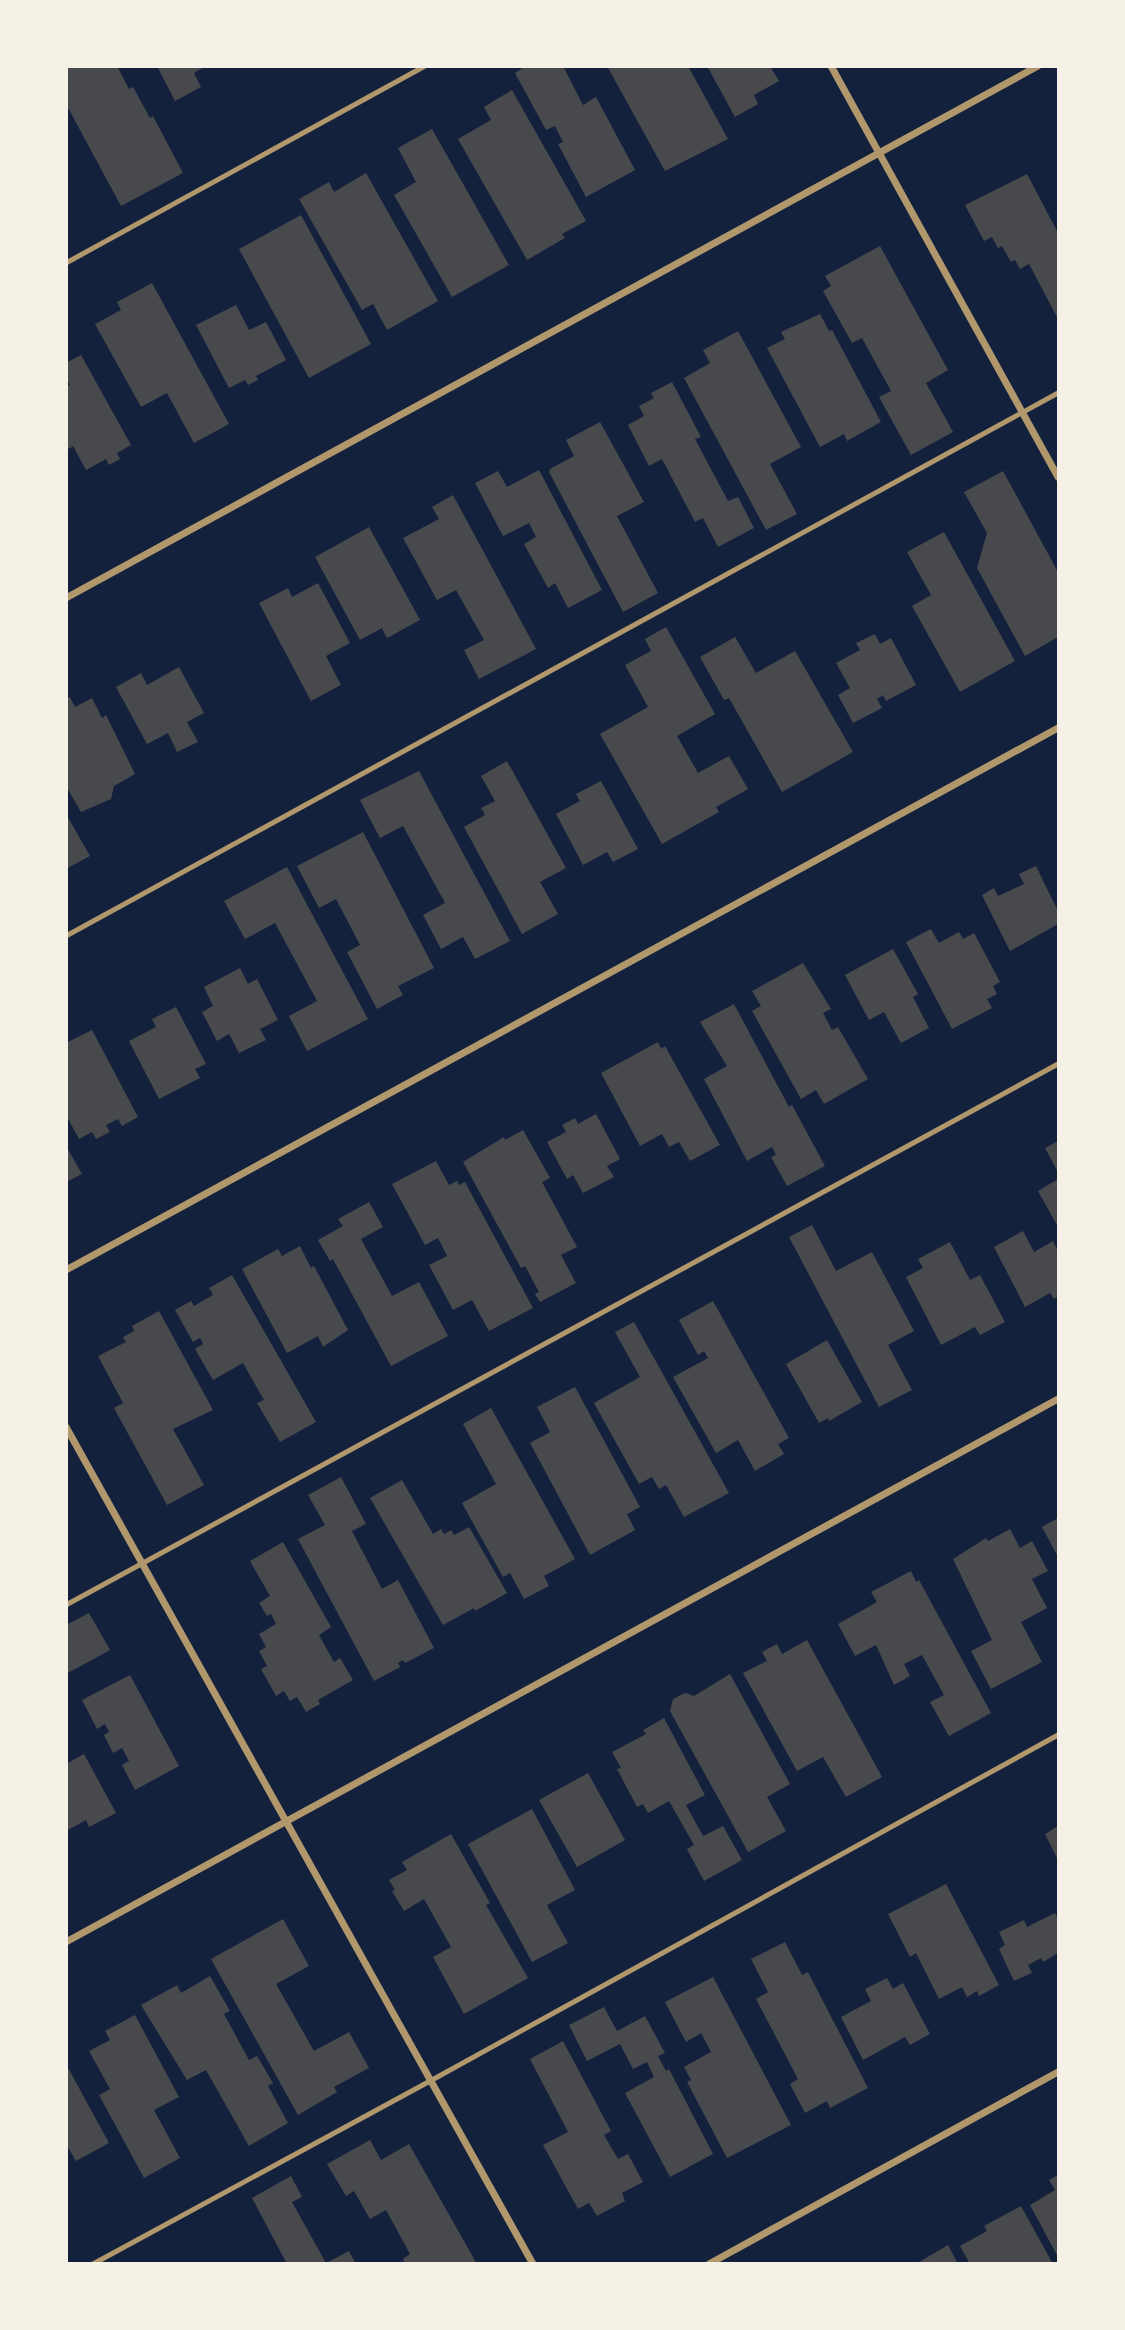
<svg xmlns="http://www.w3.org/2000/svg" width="1125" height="2330" font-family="'Roboto Condensed',sans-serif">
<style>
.building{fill:#48494c}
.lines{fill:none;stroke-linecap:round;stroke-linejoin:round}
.service{stroke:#b1986c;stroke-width:5}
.minor{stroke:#b1986c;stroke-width:7}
</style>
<rect width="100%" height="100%" fill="#14213d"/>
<path class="building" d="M66 66H117L129 89 133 87 150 118 153 116 183 173 121 206 66 104Z
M157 66H206L194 73 201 87 175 101Z
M526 66H563L583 105 596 97 635 170 586 197 558 144 563 142 555 126 546 130 515 73Z
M607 66H688L728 139 665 171Z
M707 66H770L779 81 754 95 758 104 735 117Z
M512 90 586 221 562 234 565 238 527 260 458 139 491 120 484 107Z
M432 129 509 265 452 297 394 195 416 182 398 148Z
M366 173 438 301 387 330 373 304 362 310 299 199 329 182 334 192Z
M1027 174 1058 233V319L1029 264 1020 269 1015 260 1011 262 1002 246 998 248 992 237 984 241 965 205Z
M301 215 371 344 309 378 239 249Z
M880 246 948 370 926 383 953 432 911 455 879 397 891 391 862 338 852 343 823 291 831 286 825 276Z
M152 283 229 424 194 443 167 393 141 407 95 324 121 310 117 302Z
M236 305 249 330 266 322 286 360 256 376 258 380 248 385 245 380 229 388 196 325Z
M820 314 829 331 832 330 881 422 847 441 844 434 820 447 767 348 785 339 781 332Z
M738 331 801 447 770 464 797 514 766 530 684 378 710 363 703 350Z
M81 355 131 445 117 453 120 459 109 465 106 459 86 470 73 446 69 449 66 445V387L70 385 66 378V363Z
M672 382 701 437 695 439 728 501 738 497 754 528 718 547 703 518 695 522 662 459 649 466 628 425 644 416 639 406 654 398 651 393Z
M600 422 644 502 617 516 658 593 623 612 549 472 550 469 574 456 566 440Z
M539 470 602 590 568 608 555 583 548 588 524 544 536 537 529 523 503 536 475 483 498 471 507 487Z
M1003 471 1058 572V637L1025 656 977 568 987 533 964 492Z
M453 495 536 649 479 679 464 650 484 640 456 590 437 600 403 538 439 519 432 507Z
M369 527 420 620 387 638 382 628 360 640 315 557Z
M944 532 1015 661 960 692 912 606 931 595 907 552Z
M318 583 350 643 326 656 341 685 311 701 259 603 288 588 292 597Z
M666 627 715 714 677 736 698 773 729 756 748 789 716 807 719 812 662 844 600 734 648 707 625 665 651 651 645 639Z
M875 634 880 644 891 638 916 685 886 701 883 695 877 699 882 708 853 723 838 695 850 688 836 663 860 650 856 643Z
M735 637 756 673 795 651 853 752 782 792 729 698 724 700 700 657Z
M179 667 204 713 187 722 198 742 177 752 168 733 147 744 116 687 141 673 147 685Z
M70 697 75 707 92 698 102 718 106 715 135 774 114 786 111 799 81 812 66 786V699Z
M507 761 566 868 540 882 558 914 522 934 464 827 485 815 481 808 495 801 481 776Z
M419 771 510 941 475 959 463 937 441 949 423 915 445 903 403 826 380 838 360 800Z
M601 781 638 849 613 862 607 852 583 865 556 814 580 801 576 794Z
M66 814 90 856 66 869Z
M363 832 434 968 398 986 403 995 377 1009 347 952 360 945 336 899 319 908 297 866Z
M1036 866 1058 911V924L1010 951 982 895 994 888 998 896 1024 884 1019 874Z
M287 867 368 1019 307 1051 289 1016 317 1001 275 923 245 939 224 901Z
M931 929 939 943 959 932 963 939 974 933 1000 982 993 986 997 994 987 999 992 1008 952 1029 906 942Z
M893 949 918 994 913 997 929 1028 901 1043 884 1012 869 1020 845 975Z
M803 963 831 1009 823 1013 832 1030 838 1027 868 1079 824 1104 816 1090 801 1099 752 1011 761 1006 752 991Z
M240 968 248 984 257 979 278 1020 260 1029 266 1040 239 1053 229 1034 217 1041 202 1012 213 1006 204 987Z
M734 1004 789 1107 792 1105 825 1166 787 1186 771 1157 776 1155 772 1147 747 1161 704 1079 727 1066 700 1022Z
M176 1007 206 1064 195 1069 200 1078 159 1099 129 1041 156 1027 152 1019Z
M92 1030 138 1117 122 1126 118 1119 106 1125 110 1132 96 1139 92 1132 79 1139 66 1115V1043Z
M658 1042 661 1049 665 1046 720 1145 690 1161 679 1142 669 1147 662 1134 640 1146 601 1073Z
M596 1114 620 1159 607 1166 614 1177 583 1193 573 1175 567 1179 547 1142 566 1132 562 1125 575 1118 578 1124Z
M523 1130 550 1178 542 1182 577 1247 561 1255 576 1283 540 1302 535 1294 539 1292 525 1266 521 1268 463 1162 504 1137 505 1140Z
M1058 1141V1172L1045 1148Z
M66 1146 82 1174 66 1182Z
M436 1161 449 1185 457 1181 459 1185 465 1182 533 1308 489 1331 472 1300 453 1310 429 1265 447 1256 438 1238 425 1245 392 1184Z
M1058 1179V1227L1038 1191Z
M369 1202 383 1227 361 1239 392 1296 419 1282 448 1336 391 1366 333 1259 330 1261 318 1240 343 1226 338 1219Z
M812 1225 836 1271 872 1252 914 1331 888 1345 912 1390 879 1407 789 1237Z
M1023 1231 1034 1252 1053 1241 1058 1251V1296L1054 1299 1050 1293 1025 1307 994 1247Z
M950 1242 970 1280 980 1275 1005 1322 980 1335 975 1327 941 1345 906 1277 923 1268 918 1259Z
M300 1246 311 1268 314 1266 348 1330 323 1347 318 1336 287 1353 242 1269 278 1249 282 1256Z
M232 1275 316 1422 280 1442 257 1403 264 1400 243 1363 213 1380 195 1349 203 1344 200 1338 193 1342 175 1310 191 1301 194 1306 213 1295 209 1288Z
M713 1301 789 1438 778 1444 784 1454 755 1471 738 1440 716 1453 673 1377 708 1358 704 1351 698 1355 679 1320Z
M159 1311 213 1410 173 1429 204 1485 167 1505 114 1408 123 1403 98 1356 126 1342 123 1337 134 1331 132 1326Z
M634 1322 729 1493 684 1517 666 1485 659 1489 652 1477 639 1484 594 1403 640 1377 615 1332Z
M827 1340 862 1402 829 1421 828 1418 819 1423 786 1364Z
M575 1387 640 1507 627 1514 635 1530 590 1555 530 1443 550 1432 537 1407Z
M491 1408 575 1559 544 1576 549 1586 524 1599 510 1573 503 1577 462 1503 496 1484 463 1424Z
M341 1477 366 1524 352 1531 382 1589 398 1580 434 1648 405 1663 403 1660 398 1663 400 1667 374 1681 298 1539 325 1525 308 1495Z
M402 1480 433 1534 441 1529 444 1534 451 1530 454 1535 469 1527 507 1593 475 1611 474 1608 443 1625 370 1498Z
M1058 1518V1557L1042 1527Z
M1010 1529 1020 1548 1032 1541 1048 1571 1032 1579 1047 1608 1021 1622 1042 1662 991 1689 971 1651 992 1640 953 1559 986 1538 988 1541Z
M283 1542 331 1627 319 1635 334 1662 340 1658 353 1680 318 1700 320 1704 306 1712 297 1697 290 1701 284 1691 276 1696 261 1669 267 1666 259 1651 266 1647 259 1634 276 1624 271 1614 267 1616 259 1603 270 1596 250 1561Z
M911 1571 916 1582 919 1580 991 1713 949 1736 930 1702 944 1695 922 1655 904 1664 910 1676 894 1685 876 1645 855 1656 838 1624 877 1602 871 1592Z
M89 1613 110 1650 66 1674V1625Z
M807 1640 882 1777 846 1797 823 1757 797 1771 743 1673 767 1661 762 1652 777 1644 782 1654Z
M730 1674 790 1784 767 1797 786 1831 748 1852 670 1711 673 1699 685 1693 694 1696Z
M130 1675 179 1766 135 1790 122 1765 129 1761 122 1748 113 1753 104 1735 109 1732 105 1724 97 1729 82 1700Z
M664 1718 705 1795 686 1805 703 1836 723 1826 742 1860 704 1881 687 1849 694 1845 669 1801 648 1813 643 1804 637 1807 617 1769 621 1768 612 1752 646 1734 643 1730Z
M84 1754 116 1813 89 1827 86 1820 66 1831V1764Z
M588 1773 625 1840 577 1867 539 1800Z
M532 1809 575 1890 547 1905 568 1943 532 1962 468 1844Z
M1058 1826V1860L1045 1834Z
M451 1834 490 1903 486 1905 528 1978 464 2014 433 1957 451 1947 424 1899 404 1911 392 1891 395 1890 389 1880 407 1870 402 1862Z
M946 1884 999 1985 979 1996 977 1991 967 1997 962 1987 939 1999 916 1953 910 1957 888 1914Z
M1055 1913 1058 1920V1953L1043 1962 1041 1958 1028 1965 1032 1973 1014 1981 999 1949 1005 1945 999 1932 1024 1920 1027 1927Z
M283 1919 309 1966 276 1984 314 2051 349 2032 369 2068 334 2087 337 2092 298 2115 211 1959Z
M785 1942 802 1975 808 1972 868 2088 830 2108 827 2101 805 2113 790 2084 798 2079 756 1999 768 1992 751 1959Z
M210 1976 230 2011 224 2014 249 2060 257 2056 273 2083 268 2086 288 2123 249 2146 206 2070 187 2080 141 2005 177 1985 181 1993Z
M713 1977 791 2125 727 2158 687 2082 691 2080 684 2067 711 2052 701 2033 686 2042 665 2002Z
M887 1978 893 1989 903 1983 930 2034 910 2045 905 2037 863 2060 841 2017 871 2001 865 1989Z
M604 2007 617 2031 645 2016 665 2053 658 2056 666 2071 669 2069 713 2154 670 2177 625 2093 654 2077 647 2062 633 2069 620 2044 587 2061 569 2025Z
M135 2015 179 2097 154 2110 180 2158 144 2178 99 2095 110 2089 89 2051 110 2040 105 2031Z
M563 2041 611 2131 604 2135 618 2159 628 2154 643 2182 622 2193 625 2201 597 2216 589 2203 578 2209 543 2145 568 2132 530 2059Z
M66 2064 109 2143 76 2161 66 2144Z
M370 2140 381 2160 409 2144 477 2264H405L403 2259 410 2254 386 2210 370 2219 354 2191 346 2196 327 2164Z
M1058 2175V2257L1030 2205 1055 2190 1049 2180Z
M291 2176 302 2197 292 2202 326 2263 349 2251 356 2264H287L252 2198Z
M1021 2206 1053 2264H970L960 2246 987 2231 984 2226Z
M948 2245 958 2264H916Z"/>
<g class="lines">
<path class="service" d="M66 263 425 66
M66 936 1058 393
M66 1605 1058 1064
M93 2264 432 2080 1058 1735"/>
<path class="minor" d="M831 66 1058 477
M66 598 1038 66
M66 1270 1058 728
M66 1427 533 2264
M66 1942 1058 1399
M709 2264 1058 2072"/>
</g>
<rect width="1125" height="2330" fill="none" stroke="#f6f1e7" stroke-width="136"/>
</svg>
